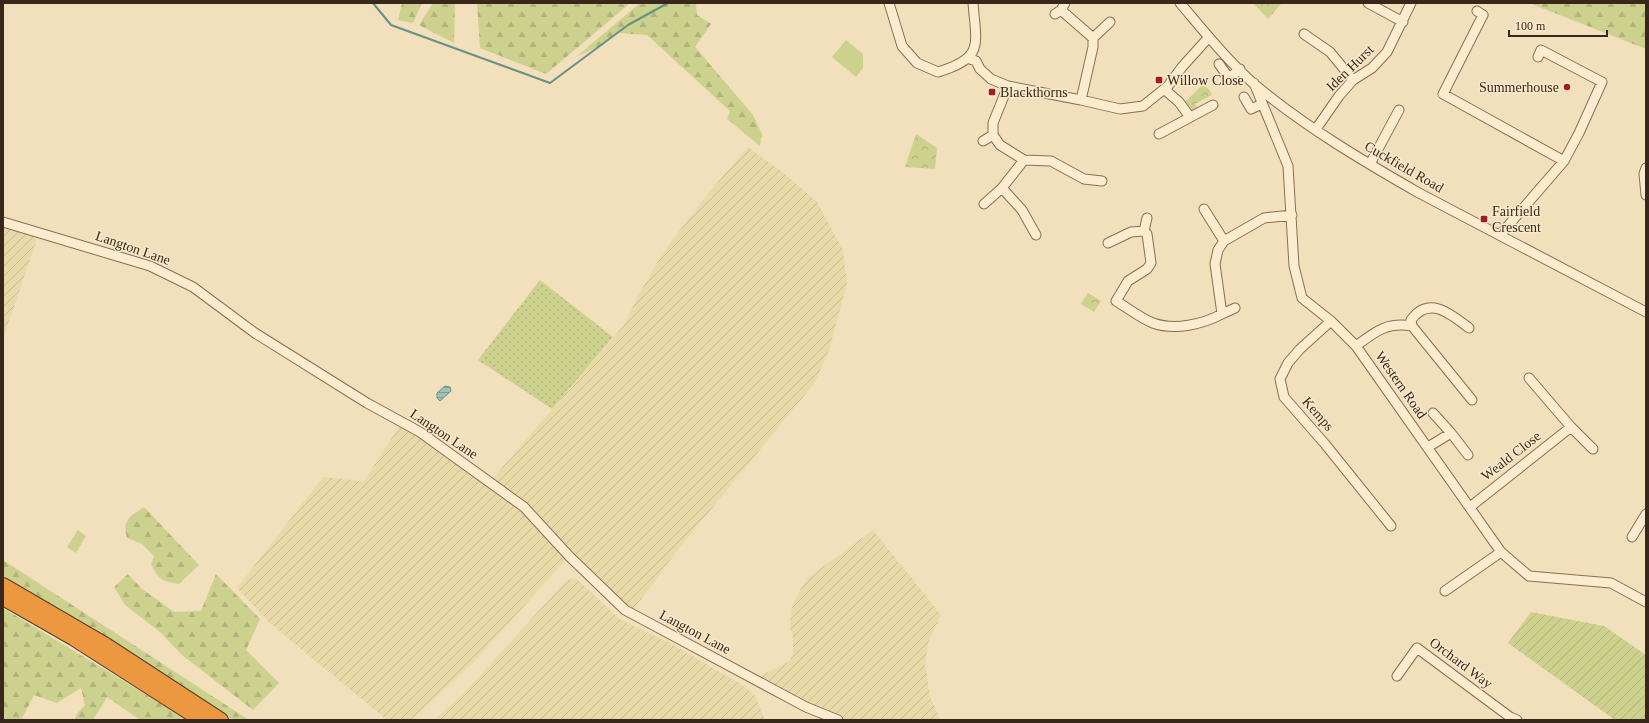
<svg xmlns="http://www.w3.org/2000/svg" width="1649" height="723" font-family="Georgia,serif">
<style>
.farmland{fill:url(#farmland-furrows)}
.grass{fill:url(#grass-dots)}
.forest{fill:url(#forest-firs)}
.park{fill:url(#park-crowns)}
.garden{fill:url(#garden-furrows)}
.pitch{fill:#cdd18e}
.water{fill:url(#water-rules);stroke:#679184}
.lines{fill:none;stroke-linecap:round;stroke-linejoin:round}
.stream{stroke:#679184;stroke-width:2}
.minor-casing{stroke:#8b6e53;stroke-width:11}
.highway-casing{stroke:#583c28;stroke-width:16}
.minor{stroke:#fceccf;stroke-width:9}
.highway{stroke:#ec9841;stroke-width:14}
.poi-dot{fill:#a01d25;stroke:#f9e9cb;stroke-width:1.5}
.labels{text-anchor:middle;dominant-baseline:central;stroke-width:3;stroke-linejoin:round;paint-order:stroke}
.street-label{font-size:14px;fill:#38271a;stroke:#f9e9cb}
.poi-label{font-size:14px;fill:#38271a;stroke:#f9e9cb;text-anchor:start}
</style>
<defs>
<pattern id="farmland-furrows" width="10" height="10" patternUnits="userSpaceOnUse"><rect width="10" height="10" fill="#e8daa8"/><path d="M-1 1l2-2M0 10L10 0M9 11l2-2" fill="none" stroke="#c8bb90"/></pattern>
<pattern id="grass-dots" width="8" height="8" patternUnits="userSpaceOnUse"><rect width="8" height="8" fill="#cdd18e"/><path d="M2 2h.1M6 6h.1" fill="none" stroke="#b1b37a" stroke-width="1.8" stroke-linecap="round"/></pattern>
<pattern id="forest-firs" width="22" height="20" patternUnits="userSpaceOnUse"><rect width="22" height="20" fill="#cdd18e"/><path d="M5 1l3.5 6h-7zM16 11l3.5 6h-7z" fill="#b1b37a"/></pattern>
<pattern id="park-crowns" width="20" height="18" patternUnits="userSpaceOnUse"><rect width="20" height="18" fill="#cdd18e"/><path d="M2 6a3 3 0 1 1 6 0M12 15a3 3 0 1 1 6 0" fill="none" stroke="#b1b37a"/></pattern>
<pattern id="garden-furrows" width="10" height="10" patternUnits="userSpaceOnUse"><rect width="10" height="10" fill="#cdd18e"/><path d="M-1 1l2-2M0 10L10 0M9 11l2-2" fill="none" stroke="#b1b37a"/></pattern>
<pattern id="water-rules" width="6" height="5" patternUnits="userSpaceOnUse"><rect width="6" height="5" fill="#a0c2b6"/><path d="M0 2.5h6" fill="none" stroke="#839e93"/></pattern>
</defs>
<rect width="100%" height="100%" fill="#f2dfbb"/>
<path class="farmland" d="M748 147 785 174 817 202 843 250 847 284 828 353 814 384 676 552 631 613 569 556 473 663 412 719 387 720 271 624 237 588 323 477 364 481 402 422 490 482 624 325 639 294 664 251 706 196Z
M3 222 39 233 3 339Z
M873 530 941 615 928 643 925 663 930 697 941 720H838L754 679 790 661 793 653V638L790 627 792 606 806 579Z
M575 577 621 620 672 644 742 685 755 696 765 720H434L463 694 565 582Z"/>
<path class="grass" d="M540 280 613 337 552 409 478 360Z"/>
<path class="forest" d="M402 3H422L413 23 398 20Z
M433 3H455L454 43 419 25Z
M477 3H627L628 5 546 74 480 48Z
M640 3H696L697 15 711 24 695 47 753 115 762 134 760 146 727 119 730 111 647 35 619 33 595 48 576 57Z
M1529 3H1646V49Z
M144 507 199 565 179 584C162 581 159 580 151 564L154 556 142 544 127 538C122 519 130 517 144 507Z
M3 560 249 720H233L76 619 3 576Z
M128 574 141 588 174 612 201 611 216 574 260 619 246 650 279 683 253 710 182 655 160 632 125 605 114 587Z
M3 608 188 720H140L107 697 93 720H75L76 715 85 705 81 688 57 703 34 695 21 720H3Z"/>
<path class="park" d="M1253 3H1282L1268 19Z
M1202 85 1209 89 1212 95 1195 104 1198 109 1192 111 1185 102Z
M916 134 937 148 935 169 905 167Z
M1088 293 1101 301 1094 312 1081 304Z"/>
<path class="garden" d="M1531 612 1604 626 1646 655V720H1615L1508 643Z"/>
<path class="pitch" d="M846 40 863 54V68L856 77 832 57Z
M78 530 86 536 76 553 67 547Z"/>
<path class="water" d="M445 386 450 387 451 391 440 401 437 398V393Z"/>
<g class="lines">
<path class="stream" d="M373 3 391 25 550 83 628 25 668 3"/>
<defs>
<path id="minor" d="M889 3 902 46 917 63 938 72C985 58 976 44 973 3
M1180 3C1203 30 1227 60 1254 84 1304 126 1363 161 1419 193L1646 312
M1368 3 1403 22
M1061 10 1093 38V47L1081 100
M1477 11 1483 15 1443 94 1564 161
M1055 14 1061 10 1065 3
M1304 34 1330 52 1353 80
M1093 38 1110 22
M970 59 976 61 980 69 991 79 1008 86 1081 100 1120 109 1143 106 1168 86 1182 67 1209 37
M1219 64 1229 78 1240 69
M1254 83 1288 166 1294 266 1302 298 1331 321 1356 346 1501 552 1529 576 1611 583 1646 602
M1008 86 993 123V135L1000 145 1024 160 1051 161 1084 179 1102 181
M1164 89 1179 102 1190 117
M1244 97 1251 109 1262 104
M1316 129 1339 96 1353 80 1372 68 1387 52 1411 3
M1159 134 1213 105
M983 141 993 135
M1370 164 1399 110
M1646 168 1644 174 1646 195
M1002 188 1022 210 1036 235
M984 204 1002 188 1024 160
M1204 209 1224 241
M3 222 150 266 193 287 255 333 367 403 420 432 524 507 569 556 625 610 806 707 838 720
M1144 231 1147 218
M1500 235 1564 161 1579 133 1602 82 1541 50 1538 57
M1108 243 1131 232 1144 231 1147 234 1151 263 1147 269 1128 281 1116 301C1128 308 1140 318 1153 323 1175 331 1203 324 1222 314L1215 264 1218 250 1224 241 1264 218 1292 215
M1222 314 1235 308
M1331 321 1300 349 1288 363 1280 379 1284 397 1325 444 1391 526
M1412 326 1411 320C1429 295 1451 314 1469 328
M1356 346C1376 331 1387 322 1412 326L1472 400
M1529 378 1571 427 1593 449
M1433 413 1451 433
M1428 447 1451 433 1468 455
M1470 507 1571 427
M1632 537 1646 514
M1445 591 1501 552
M1397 676 1417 648 1510 717 1517 720"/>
<path id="highway" d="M3 585 106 645 221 720
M3 598 73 638 201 720"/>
</defs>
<use href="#minor" class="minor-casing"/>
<use href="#highway" class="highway-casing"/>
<use href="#minor" class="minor"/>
<use href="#highway" class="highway"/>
</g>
<g class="poi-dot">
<rect x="1155" y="76" width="8" height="8" rx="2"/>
<circle cx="1567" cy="87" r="4"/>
<rect x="988" y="88" width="8" height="8" rx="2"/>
<rect x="1480" y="215" width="8" height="8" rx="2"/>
</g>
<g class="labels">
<g class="street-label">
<text transform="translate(1350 68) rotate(-44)">Iden Hurst</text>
<text transform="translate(1404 167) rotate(30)">Cuckfield Road</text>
<text transform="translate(133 248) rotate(19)">Langton Lane</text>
<text transform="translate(1401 385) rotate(55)">Western Road</text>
<text transform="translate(1318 414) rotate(49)">Kemps</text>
<text transform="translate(444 434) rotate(34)">Langton Lane</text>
<text transform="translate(1511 456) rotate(-38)">Weald Close</text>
<text transform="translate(695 632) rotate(28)">Langton Lane</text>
<text transform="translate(1461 663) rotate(37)">Orchard Way</text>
</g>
<g class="poi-label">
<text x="1167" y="80">Willow Close</text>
<text x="1559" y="87" text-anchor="end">Summerhouse</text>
<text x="1000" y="92">Blackthorns</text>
<text x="1492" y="211">Fairfield<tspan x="1492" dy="16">Crescent</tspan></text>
</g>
</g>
<rect width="1649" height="723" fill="none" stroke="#38271a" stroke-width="8"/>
<path d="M1509 30v6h98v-6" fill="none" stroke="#38271a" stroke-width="2"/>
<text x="1515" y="30" font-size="12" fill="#38271a" stroke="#f9e9cb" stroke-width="3" paint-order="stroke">100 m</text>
</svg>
